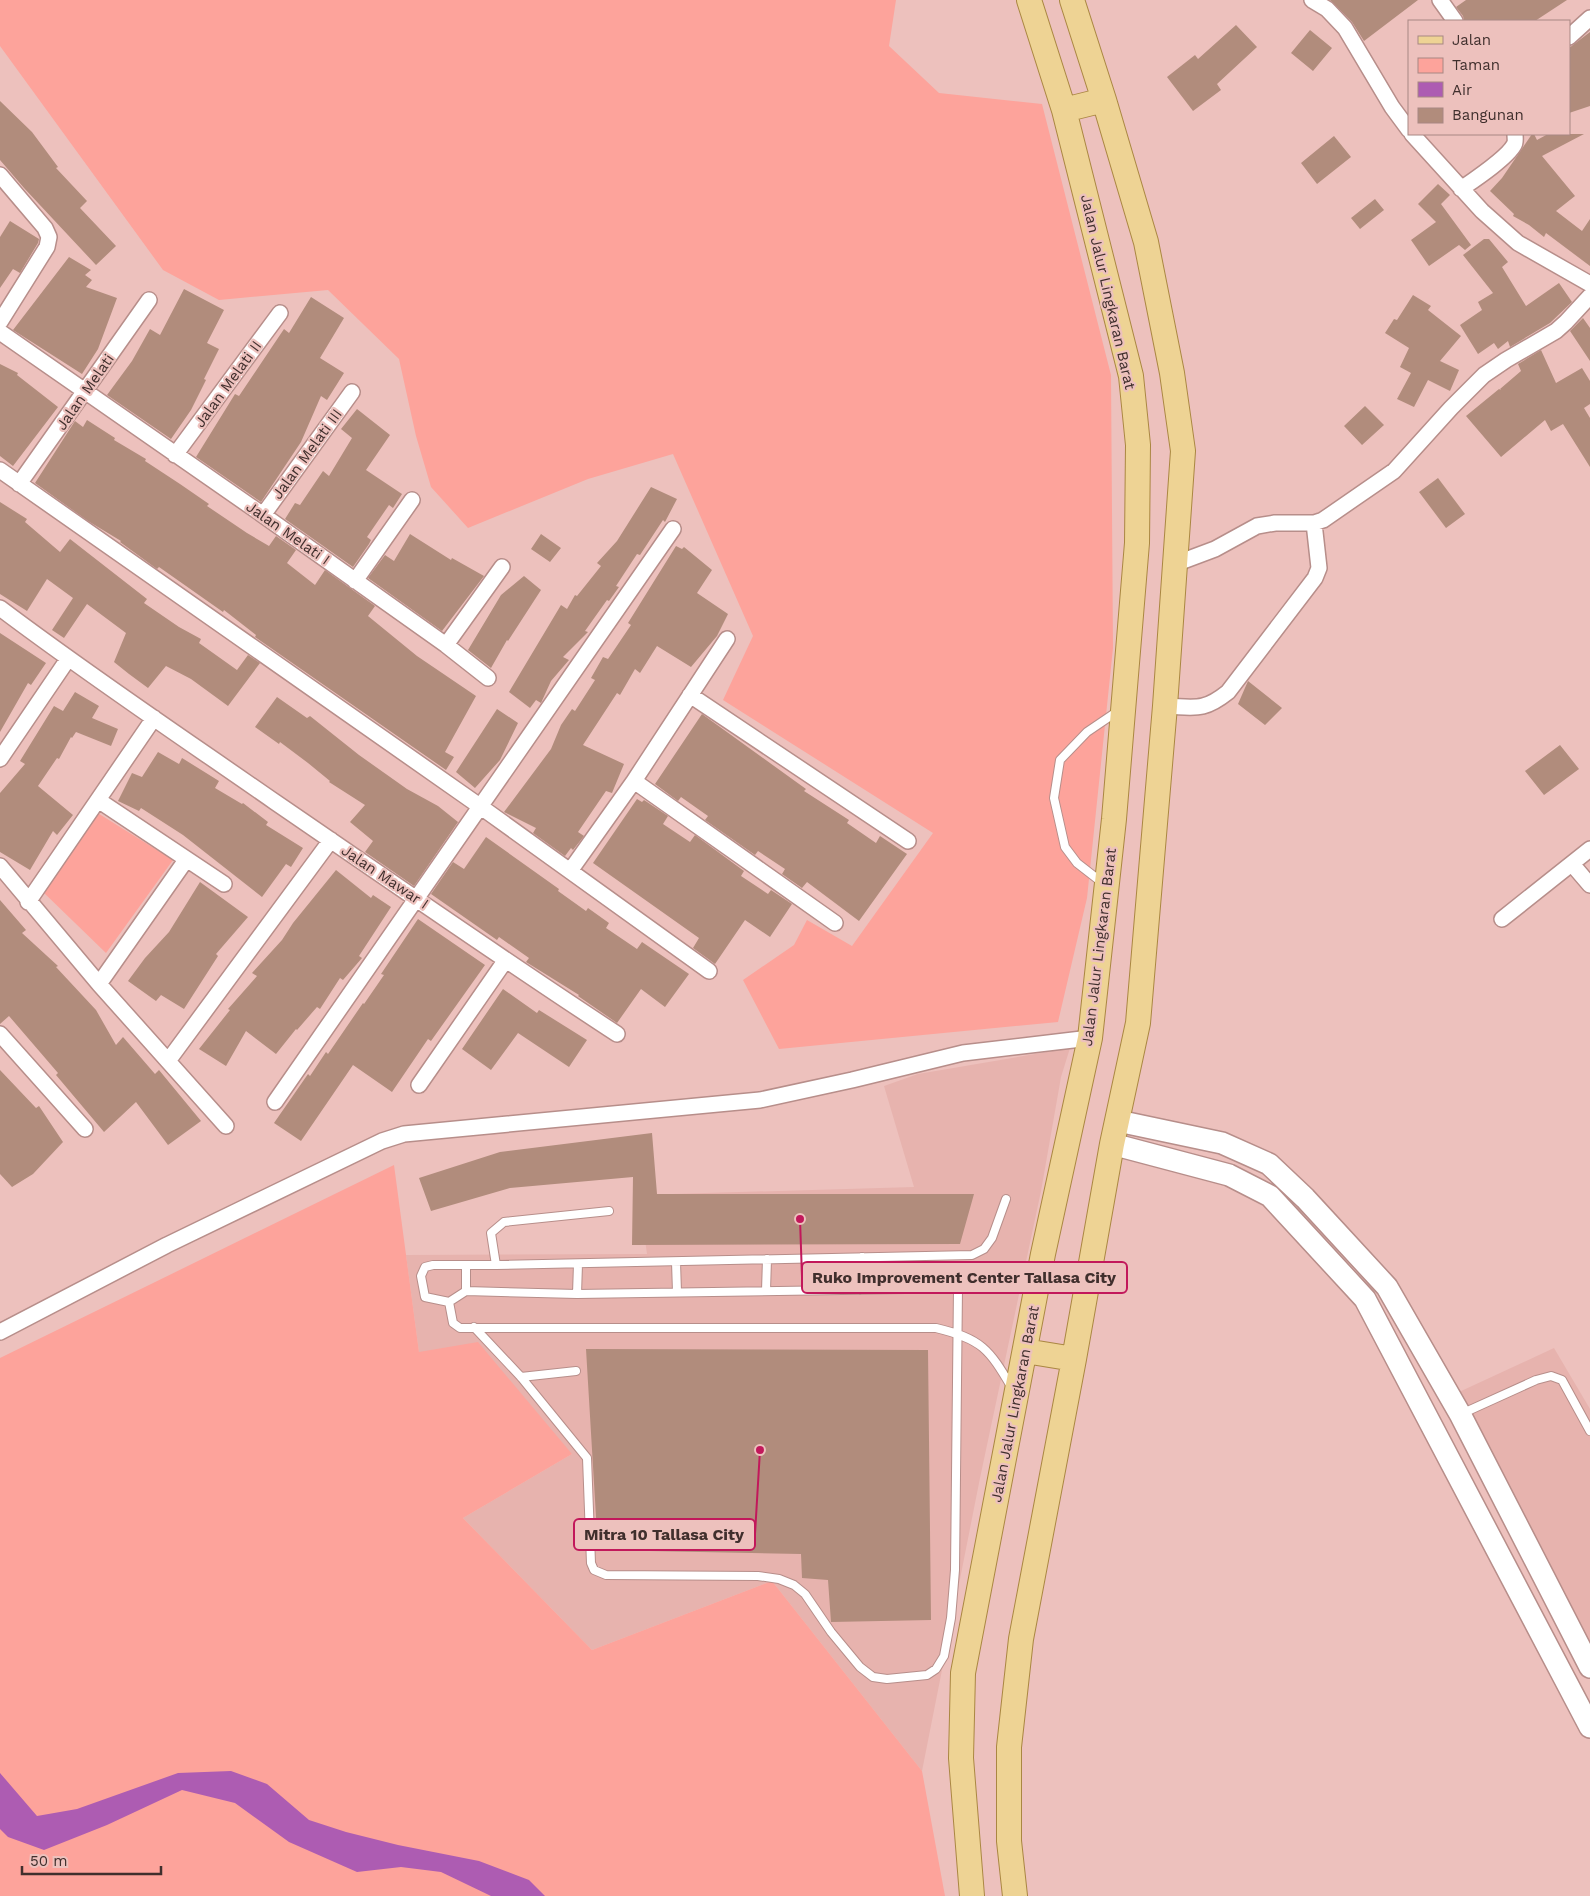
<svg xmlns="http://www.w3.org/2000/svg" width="1590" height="1896" font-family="'Work Sans',sans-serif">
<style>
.built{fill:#e7b3ae}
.green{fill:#fda39b}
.water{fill:#ad5cb2}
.building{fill:#b18c7c}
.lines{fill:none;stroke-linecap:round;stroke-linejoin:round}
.service-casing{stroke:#b78e8a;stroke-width:10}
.minor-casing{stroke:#b78e8a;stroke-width:18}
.secondary-casing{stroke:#b78e8a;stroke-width:24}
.primary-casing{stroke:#aa8742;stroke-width:26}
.service{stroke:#fff;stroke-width:8}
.minor{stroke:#fff;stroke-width:15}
.secondary{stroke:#fff;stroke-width:21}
.primary{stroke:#eed394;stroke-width:24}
.labels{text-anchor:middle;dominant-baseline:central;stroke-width:4.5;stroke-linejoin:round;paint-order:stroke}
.street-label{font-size:15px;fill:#402f2d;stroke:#edc1bd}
.leader{fill:none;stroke:#c2185b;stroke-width:2}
.callout-dot{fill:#c2185b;stroke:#edc1bd;stroke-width:2}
.callout{fill:#edc1bd;stroke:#c2185b;stroke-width:2}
.callout-label{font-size:16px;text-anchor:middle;font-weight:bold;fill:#402f2d}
</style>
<rect width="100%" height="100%" fill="#edc1bd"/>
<path class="built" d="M1070 1048 1061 1077 1041 1191 980 1478 922 1771 772 1581 592 1650 463 1518 572 1454 419 1352 406 1255 647 1254 639 1195 914 1187 884 1086 918 1074Z
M1554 1348 1590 1409V1646L1459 1392Z"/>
<path class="green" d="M0 0H896L889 46 939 93 1042 104 1111 375 1113 648 1087 898 1058 1022 779 1049 743 980 794 945 807 920 852 946 933 833 723 700 753 636 673 454 588 479 468 528 431 487 416 436 399 359 328 290 219 300 163 270 0 46Z
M96 812 173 860 106 953 42 891Z
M394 1165 419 1352 478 1342 572 1454 463 1518 592 1650 772 1581 922 1771 945 1896H0V1358Z"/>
<path class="water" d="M231 1771 267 1784 309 1820 346 1832 398 1845 479 1861 529 1880 545 1896H491L441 1872 401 1867 357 1872 289 1842 235 1803 182 1790 107 1825 44 1850 8 1837 0 1829V1773L37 1816 77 1809 178 1773Z"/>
<path class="building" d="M1330 0H1418L1364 41 1352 22Z
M1466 0H1567L1535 21H1464L1463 16 1456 7Z
M1236 25 1257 47 1217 84 1221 90 1193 111 1167 77 1195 55 1198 59Z
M1310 30 1332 48 1313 71 1291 53Z
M1590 32V106L1569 113V48Z
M0 101 32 132 58 167 56 168 87 201 80 208 116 246 96 265 24 188 0 160Z
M1532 134H1534L1537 140 1548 134H1584L1542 156 1575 196 1556 211 1582 231 1590 219V266L1546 233 1544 237 1529 225 1513 216 1514 214 1490 191 1502 178Z
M1334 136 1351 157 1317 184 1301 163Z
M1438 184 1450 195 1441 204 1471 245 1465 250 1459 245 1429 266 1411 240 1436 222 1418 204Z
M1375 199 1384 210 1360 229 1351 218Z
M10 221 39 239 38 243 20 273 13 269 0 288V237Z
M1484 239H1489L1508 262 1502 267 1526 306 1559 283 1572 302 1550 323 1510 347 1508 341 1498 349 1494 343 1478 354 1460 325 1482 310 1478 302 1493 293 1463 255Z
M69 257 91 270 85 275 92 280 86 287 117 298 98 349 82 374 13 330Z
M184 289 224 310 207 343 219 349 204 379 206 380 191 410 171 439 107 395 132 361 150 329 160 335Z
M1413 295 1431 306 1428 310 1461 336 1440 361 1459 370 1450 391 1428 380 1414 407 1397 399 1411 373 1400 367 1409 348 1385 333 1394 319 1397 320Z
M311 297 344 318 320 358 344 373 327 400 321 396 301 442 261 502 196 457 235 394 239 396 284 329 289 333Z
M1583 318 1590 328V361L1570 331Z
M1541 350 1556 383 1582 368 1590 381V404L1584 408 1590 418V467L1563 424 1551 431 1545 420 1501 457 1466 416 1499 389 1501 390 1500 389 1521 371 1518 364Z
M0 364 18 373 17 375 58 407 13 466 0 456Z
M1365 406 1384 425 1362 445 1344 426Z
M357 409 390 435 366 470 402 494 393 508 389 505 367 537 371 540 369 544 353 567 285 519 295 503 300 505 323 471 329 476 352 438 341 429Z
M87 420 115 438 114 440 146 459 145 461 180 484 209 504 207 506 247 533 269 546 276 536 296 550 287 563 315 585 325 570 375 606 368 616 417 656 476 696 445 752 454 757 446 770 255 637 256 635 224 610 223 612 159 567 157 569 120 542 121 541 88 521 35 483 75 421 83 427Z
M1438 478 1465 514 1446 528 1419 492Z
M651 487 677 499 665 522 663 520 640 555 637 554 616 586 619 587 609 601 607 600 585 631 588 632 563 657 569 660 551 681 541 703 536 700 530 708 509 692 561 605 567 609 575 595 577 596 601 566 597 563 617 541Z
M0 502 27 519 25 522 60 552 70 539 147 599 144 603 179 627 201 639 199 643 237 670 248 655 260 663 228 706 191 679 166 666 148 688 129 674 114 662 126 633 87 604 64 638 52 630 73 598 47 579 27 611 0 594Z
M410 534 451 560 452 558 484 576 442 631 368 578 385 555 394 561Z
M541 534 561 548 550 562 531 549Z
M676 546 682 549 684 547 712 570 697 593 728 614 717 636 691 667 657 646 640 673 635 669 620 695 617 693 583 745 624 764 612 793 606 791 578 832 584 836 573 850 571 848 565 856 533 833 536 828 504 812 551 749 561 725 572 709 575 711 595 680 591 678 603 657 608 659 631 625 628 623Z
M524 576 541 590 508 641 507 640 491 668 468 650 501 595Z
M0 633 46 663 31 685 28 683 0 732Z
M1248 681 1282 708 1265 725 1238 704Z
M75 692 99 706 92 718 118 729 111 746 76 732 72 738 71 737 59 759 57 758 38 786 73 815 57 835 53 831 30 870 0 852V793L25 764 20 761 54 706 63 711Z
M277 697 307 718 310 716 359 755 407 789 438 806 458 822 414 886 365 852 373 841 350 822 365 805 329 782 330 781 308 763 280 742 279 744 255 727Z
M497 709 518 723 500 760 475 788 456 772Z
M702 714 806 789 804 791 849 820 847 823 876 843 880 836 907 854 859 921 807 882 802 888 782 874 785 869 758 851 755 855 705 820 708 816 681 797 678 801 655 784Z
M1560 745 1579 769 1544 795 1525 771Z
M158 752 179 764 182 758 219 781 215 788 242 804 243 803 268 822 266 825 303 848 291 867 286 864 262 897 183 835 141 808 139 811 118 801 132 773 142 777Z
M637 799 642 802 644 800 668 816 663 824 690 842 695 835 744 871 741 876 768 894 771 890 792 904 770 937 745 920 715 964 693 948 699 938 593 863Z
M486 837 559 889 558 891 586 911 588 908 609 923 606 928 637 949 642 942 689 974 665 1007 641 989 617 1023 578 996 579 995 526 962 529 958 499 937 497 940 431 894 453 862 464 869Z
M336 870 371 898 373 895 391 907 359 956 362 958 343 980 340 978 320 1009 317 1007 297 1030 296 1029 276 1054 246 1031 226 1066 199 1049 230 1010 228 1009 257 976 252 973 282 940 293 923Z
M200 882 248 917 216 954 218 956 184 1009 161 995 156 1001 128 981 145 958 169 932Z
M0 900 26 930 22 933 58 966 56 967 96 1010 116 1045 123 1037 155 1074 159 1070 201 1121 168 1145 136 1102 104 1132 56 1075 58 1073 9 1016 0 1024Z
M418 919 485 965 431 1041 428 1039 392 1092 353 1065 301 1141 274 1123 308 1074 310 1076 326 1052 328 1054 363 1003 364 1004 384 975 381 974Z
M503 989 537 1013 539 1010 587 1040 569 1067 518 1033 491 1070 462 1049Z
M0 1070 36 1108 39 1106 63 1142 33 1174 12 1187 0 1174Z
M652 1133 657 1194H974L960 1244 632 1245 633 1177 510 1188 431 1211 419 1178 500 1152Z
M586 1349 928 1350 931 1620 831 1622 828 1580 802 1578 801 1554 598 1550Z"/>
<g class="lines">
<defs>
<path id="service" d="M1104 884 1077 863 1065 847 1054 798 1060 760 1087 732 1118 711
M609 1211 504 1222 491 1233 496 1265H433L425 1267 421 1276 425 1297 449 1302 453 1323 460 1328H936C982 1339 989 1349 1012 1388
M676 1262 677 1292
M496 1265 972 1255 984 1249 992 1238 1006 1199
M860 1290 862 1257
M466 1291 577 1294 1034 1287
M766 1291 767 1259
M577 1294 578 1264
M449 1302 466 1291V1266
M474 1327 521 1377 587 1458 591 1563 594 1570 606 1575 758 1576 779 1579 794 1585 805 1594 831 1632 860 1667 873 1677 887 1679 927 1675 936 1669 944 1656 951 1618 955 1570 958 1288
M521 1377 576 1371
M1461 1414 1536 1380 1551 1376 1562 1380 1590 1431"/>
<path id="minor" d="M1312 0 1327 9 1345 28 1392 107 1409 130
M1440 0 1455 21
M1569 37 1590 18
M1412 134 1482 211 1518 243 1590 284
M0 175 45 228 49 237 47 247 0 322
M1461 189C1474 180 1507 158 1514 145 1516 142 1515 138 1515 134
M0 332 263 515 446 645 488 678
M175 455 280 313
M0 470 481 807 709 971
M19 484 149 300
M263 515 352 392
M1175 564 1215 549 1257 526 1275 523H1314L1323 520 1394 471 1451 408 1484 375 1506 360 1556 331 1566 322 1590 296
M355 581 412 500
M0 608C90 676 183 738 275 802 389 880 502 959 617 1034
M446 645 502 567
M690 695 908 841
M1165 706C1195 707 1203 712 1228 692L1315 578 1319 568 1314 523
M0 759 68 659
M634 781 835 923
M98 800 224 884
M1572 864 1590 885
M0 866 99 984 226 1126
M570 871 634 781 727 639
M28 902 154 718
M1502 919 1590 849
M99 984 186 860
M0 1034 85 1129
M168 1061 331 840
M419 1085 505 961
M275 1102 673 529
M0 1332 167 1245 382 1141 404 1134 760 1100 852 1080 963 1053 1090 1038"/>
<path id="secondary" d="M1118 1121 1222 1143 1269 1164 1305 1198 1387 1287 1460 1414 1590 1667
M1112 1144 1229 1175 1270 1196 1365 1299 1590 1727"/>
<path id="primary" d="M1064 110 1104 100
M1025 1351 1074 1359
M972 1896 961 1758 963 1673 1043 1254 1090 1038 1114 819 1137 543 1138 445 1131 376 1064 110 1029 0
M1015 1896 1009 1841V1747L1021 1639 1074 1359 1112 1144 1138 1023 1165 706 1183 451 1172 373 1146 242 1104 100 1072 0"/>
</defs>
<use href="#service" class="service-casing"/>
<use href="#minor" class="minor-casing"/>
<use href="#secondary" class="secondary-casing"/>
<use href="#primary" class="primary-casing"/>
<use href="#service" class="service"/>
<use href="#minor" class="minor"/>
<use href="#secondary" class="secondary"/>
<use href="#primary" class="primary"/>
</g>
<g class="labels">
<g class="street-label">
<text transform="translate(1108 292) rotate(77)">Jalan Jalur Lingkaran Barat</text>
<text transform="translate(228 384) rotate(-54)">Jalan Melati II</text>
<text transform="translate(85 392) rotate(-55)">Jalan Melati</text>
<text transform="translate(307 454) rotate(-54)">Jalan Melati III</text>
<text transform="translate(288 533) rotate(35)">Jalan Melati I</text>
<text transform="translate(385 877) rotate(34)">Jalan Mawar I</text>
<text transform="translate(1099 947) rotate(-83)">Jalan Jalur Lingkaran Barat</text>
<text transform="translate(1015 1404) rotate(-79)">Jalan Jalur Lingkaran Barat</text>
</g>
</g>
<path class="leader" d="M800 1219L802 1277M760 1450L755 1534"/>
<g class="callout-dot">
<circle cx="800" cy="1219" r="5"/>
<circle cx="760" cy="1450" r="5"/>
</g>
<g class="callout">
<rect x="802" y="1262" width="325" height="31" rx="5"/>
<rect x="574" y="1519" width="181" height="31" rx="5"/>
</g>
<g class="callout-label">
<text x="964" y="1283">Ruko Improvement Center Tallasa City</text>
<text x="664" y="1540">Mitra 10 Tallasa City</text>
</g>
<rect x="1408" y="20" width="162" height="115" fill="#edc1bd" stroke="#a88783"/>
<rect x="1418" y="36" width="25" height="8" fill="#eed394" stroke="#a88783"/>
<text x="1452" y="45" font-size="15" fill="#402f2d">Jalan</text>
<rect x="1418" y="58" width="25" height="15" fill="#fda39b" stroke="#a88783"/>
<text x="1452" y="70" font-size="15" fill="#402f2d">Taman</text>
<rect x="1418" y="82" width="25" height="15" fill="#ad5cb2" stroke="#a88783"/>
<text x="1452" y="95" font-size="15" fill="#402f2d">Air</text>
<rect x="1418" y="108" width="25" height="15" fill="#b18c7c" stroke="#a88783"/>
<text x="1452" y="120" font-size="15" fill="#402f2d">Bangunan</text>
<path d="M22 1866v8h139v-8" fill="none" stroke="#402f2d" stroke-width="2.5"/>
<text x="30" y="1866" font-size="15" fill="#402f2d" stroke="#edc1bd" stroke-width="4" paint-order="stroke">50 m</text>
</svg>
